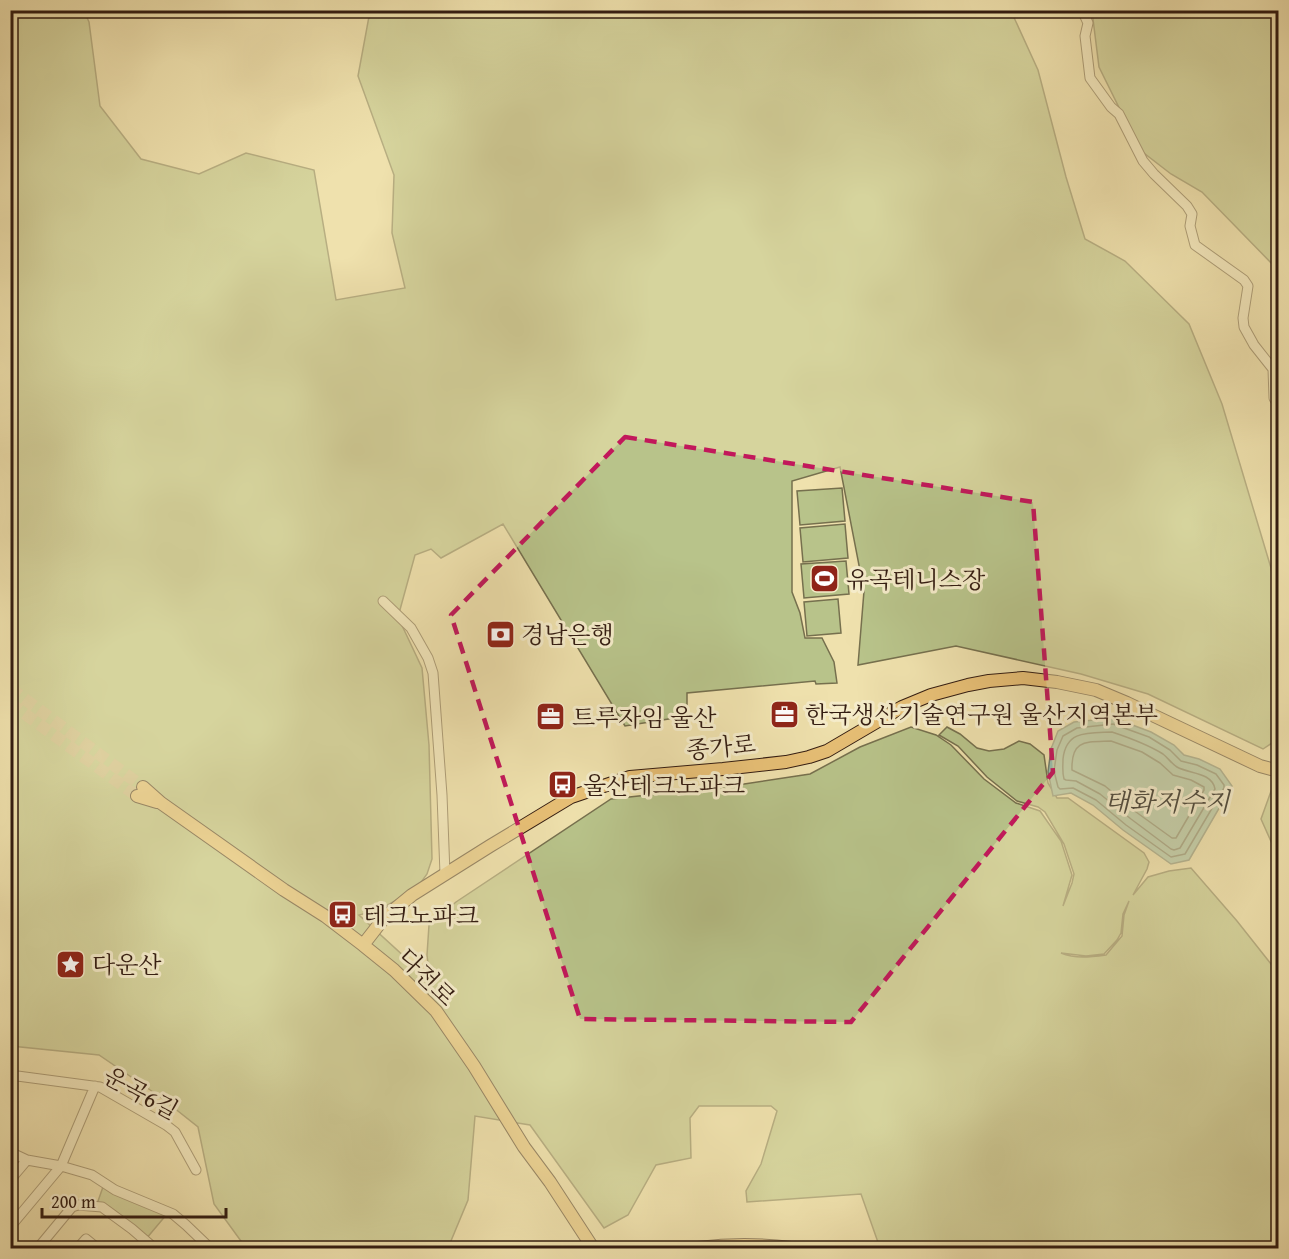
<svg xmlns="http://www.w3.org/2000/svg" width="1289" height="1259" font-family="'Gentium Book Plus','Noto Serif KR',serif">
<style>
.green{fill:#b8c38a;stroke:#76704e;stroke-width:1.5;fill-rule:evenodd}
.water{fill:#9abeab;stroke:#717d6d;stroke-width:1.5}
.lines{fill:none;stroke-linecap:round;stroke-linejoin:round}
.shore{stroke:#666d5e;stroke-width:1.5}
.major-tunnel{stroke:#c9ba8e;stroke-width:12;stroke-dasharray:12 6;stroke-linecap:butt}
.minor-casing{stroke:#624d38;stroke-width:11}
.major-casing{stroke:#331c11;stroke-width:14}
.minor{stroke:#f5ecca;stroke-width:9}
.major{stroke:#e8c076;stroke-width:12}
.marked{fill:none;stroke:#c2185b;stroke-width:4.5;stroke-dasharray:12 8;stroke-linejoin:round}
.labels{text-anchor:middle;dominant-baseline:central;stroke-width:6;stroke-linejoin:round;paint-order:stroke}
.poi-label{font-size:24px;fill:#331c11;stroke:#f5ecca;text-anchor:start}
.street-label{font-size:24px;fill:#331c11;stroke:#f5ecca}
.water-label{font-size:26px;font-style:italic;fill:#524d3f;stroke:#f5ecca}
</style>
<rect width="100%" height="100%" fill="#efe1ad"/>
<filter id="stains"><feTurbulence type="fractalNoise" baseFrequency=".00333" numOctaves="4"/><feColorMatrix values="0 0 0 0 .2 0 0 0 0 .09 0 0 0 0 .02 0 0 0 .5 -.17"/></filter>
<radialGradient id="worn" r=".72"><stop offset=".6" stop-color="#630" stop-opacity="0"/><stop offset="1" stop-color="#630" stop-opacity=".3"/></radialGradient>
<path class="green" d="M10 11H84L89 22 100 106 141 159 199 174 246 153 314 170 336 300 405 288 392 233 394 175 358 76 370 11H1011L1038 70 1066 177 1085 239 1125 261 1189 324 1222 404 1271 568 1278 606V741H1275L1263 749 1148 694 1081 674 956 646 858 665 864 591 840 467 792 481V592L800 613 805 638H822L834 662 837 683 816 684 815 681 687 693V716L625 726 503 524 441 558 431 549 415 555 398 617 422 668 429 745 432 859 427 874 417 888 381 909 359 915 430 980 427 955 429 925 456 902 611 799 731 786 810 774 860 747 911 727 936 735 951 745 984 779 1016 803 1040 811 1061 841 1072 875 1063 906 1072 883 1074 874 1064 844 1045 812 1038 807 1017 801 987 777 958 746 939 735 947 727 960 734 977 748 989 751 1004 749 1019 741 1030 744 1044 755 1048 783 1057 798H1068L1144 853 1149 862 1147 869 1133 895 1148 877 1169 871 1191 868 1237 921 1275 969 1278 932V1248H880L861 1194 747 1202 746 1191 761 1164 777 1111 771 1106H699L690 1118 691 1158 656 1165 628 1215 604 1228 530 1125 475 1116 468 1200 448 1248H246L214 1204 198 1127 159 1096 99 1055 11 1046ZM1129 901 1124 915 1122 936 1106 955C1091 957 1075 959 1061 953L1086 956 1104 954 1117 940 1121 933 1123 914Z
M1092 11H1278V270L1202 192 1171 174 1140 150 1099 67Z
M842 488 845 521 800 525 797 491Z
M845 524 848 558 803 562 800 528Z
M846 561 849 594 804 598 801 564Z
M838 599 841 633 807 636 804 602Z
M1274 783 1278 784V857L1261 819Z
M104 1184 167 1214 146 1239 97 1204Z"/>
<path class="water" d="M1114 718 1151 732 1174 745 1184 755 1199 759 1220 769 1232 786 1189 860 1171 864 1123 830 1093 805 1071 793 1053 796 1048 772 1051 749 1058 731 1074 722Z"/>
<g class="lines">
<path class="shore" d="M1113 724 1149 737 1170 750 1181 761 1197 765 1216 774 1224 785V788L1185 854 1171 857 1126 825 1096 800 1073 788 1060 789 1058 787 1054 771 1057 750 1063 736 1077 728Z
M1112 732C1130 738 1147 744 1163 754 1168 758 1172 764 1177 767 1189 774 1212 772 1215 789L1180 848 1174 850 1171 849 1131 819 1100 794 1076 781 1066 780 1064 779C1062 772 1063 766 1063 759 1066 730 1088 733 1112 732Z
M1111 741 1142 752 1160 763 1173 775 1191 780 1204 787V790L1176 838H1172L1136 812 1105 786 1072 770C1071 739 1086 742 1111 741Z"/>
<path class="major-tunnel" d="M10 688 143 787
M10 703 137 796"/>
<defs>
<path id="minor" d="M1082 10 1088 23 1085 36 1090 78 1111 107 1119 114 1143 161 1154 174 1187 206 1192 214 1190 226 1195 245 1244 280 1248 286 1243 318 1244 327 1254 345 1273 369 1274 398 1278 405
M383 601 411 628 428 658 433 673 442 795 445 874
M10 1075 100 1087 166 1125 175 1132 196 1170
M10 1152 27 1160 61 1166 92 1175 115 1190 173 1214 186 1225 210 1248
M10 1180 27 1160
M10 1227 61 1166 95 1086
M10 1243 18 1248
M38 1248 72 1207 78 1205 102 1207 132 1229 154 1248
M78 1248 86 1239 97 1248"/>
<path id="major" d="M143 787 161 803 284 890 325 916 363 945 394 970 436 1011 474 1066 524 1147 550 1182 593 1248
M137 796 157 802
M363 945 384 918 412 895 490 846 571 797 630 777 723 769 786 762 809 757 827 751 902 707 931 695 968 685 989 681 1023 678 1057 682 1096 690 1127 703 1260 766 1278 771
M698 1248C729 1244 760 1244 791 1248"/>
</defs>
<use href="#minor" class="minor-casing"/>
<use href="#major" class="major-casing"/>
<use href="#minor" class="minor"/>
<use href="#major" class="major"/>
</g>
<path d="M0 0H1289V1259H0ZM625 437 1033 502 1053 772 851 1022 580 1019 451 615Z" fill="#efe1ad" fill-opacity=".55" fill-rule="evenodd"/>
<path class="marked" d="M625 437 1033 502 1053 772 851 1022 580 1019 451 615Z"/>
<defs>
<symbol id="stadium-square" viewBox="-11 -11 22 22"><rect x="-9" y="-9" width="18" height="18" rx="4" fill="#8f2418" stroke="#f5ecca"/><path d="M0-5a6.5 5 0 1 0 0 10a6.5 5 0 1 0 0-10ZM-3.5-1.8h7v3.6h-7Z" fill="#fff"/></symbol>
<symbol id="bank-square" viewBox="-11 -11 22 22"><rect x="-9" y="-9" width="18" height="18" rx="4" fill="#8f2418" stroke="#f5ecca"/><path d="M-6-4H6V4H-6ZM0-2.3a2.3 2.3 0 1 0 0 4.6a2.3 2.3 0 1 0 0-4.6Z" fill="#fff"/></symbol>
<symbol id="office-square" viewBox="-11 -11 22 22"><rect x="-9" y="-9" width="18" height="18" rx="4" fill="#8f2418" stroke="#f5ecca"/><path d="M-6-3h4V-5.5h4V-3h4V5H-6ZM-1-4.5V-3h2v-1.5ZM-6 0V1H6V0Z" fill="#fff"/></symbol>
<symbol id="bus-square" viewBox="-11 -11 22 22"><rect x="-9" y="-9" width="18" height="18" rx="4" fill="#8f2418" stroke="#f5ecca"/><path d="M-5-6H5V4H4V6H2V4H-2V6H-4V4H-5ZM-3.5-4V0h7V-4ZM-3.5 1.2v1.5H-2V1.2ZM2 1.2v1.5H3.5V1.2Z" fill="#fff"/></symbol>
<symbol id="sight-square" viewBox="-11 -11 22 22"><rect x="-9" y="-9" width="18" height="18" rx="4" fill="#8f2418" stroke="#f5ecca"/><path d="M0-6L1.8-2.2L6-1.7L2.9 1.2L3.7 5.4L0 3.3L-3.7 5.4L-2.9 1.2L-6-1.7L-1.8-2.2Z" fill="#fff"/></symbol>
</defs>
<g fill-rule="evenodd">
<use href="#stadium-square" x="808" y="562" width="33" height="33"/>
<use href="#bank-square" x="484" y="618" width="33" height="33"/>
<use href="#office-square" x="768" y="698" width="33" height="33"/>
<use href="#office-square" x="534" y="700" width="33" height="33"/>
<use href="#bus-square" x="546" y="768" width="33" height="33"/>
<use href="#bus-square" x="326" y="898" width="33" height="33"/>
<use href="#sight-square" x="54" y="948" width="33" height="33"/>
</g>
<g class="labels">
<g class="poi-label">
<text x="846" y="579">유곡테니스장</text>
<text x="521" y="634">경남은행</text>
<text x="805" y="714">한국생산기술연구원 울산지역본부</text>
<text x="572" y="717">트루자임 울산</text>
<text x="583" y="785">울산테크노파크</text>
<text x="363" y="915">테크노파크</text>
<text x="92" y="964">다운산</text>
</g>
<g class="street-label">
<text transform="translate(721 747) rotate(-6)">종가로</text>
<text transform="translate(427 977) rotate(45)">다전로</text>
<text transform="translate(141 1093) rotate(29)">운곡6길</text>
</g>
<g class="water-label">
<text x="1167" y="801">태화저수지</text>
</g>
</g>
<rect width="1289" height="1259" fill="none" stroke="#efe1ad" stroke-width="36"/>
<rect x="12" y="12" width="1265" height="1235" fill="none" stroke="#331c11" stroke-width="3"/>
<rect x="18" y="18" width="1253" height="1223" fill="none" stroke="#331c11" stroke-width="1.5"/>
<path d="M42 1208v9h184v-9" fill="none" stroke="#331c11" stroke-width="3"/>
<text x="51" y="1208" font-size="18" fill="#331c11" stroke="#f5ecca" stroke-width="4.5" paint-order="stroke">200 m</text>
<rect width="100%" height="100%" filter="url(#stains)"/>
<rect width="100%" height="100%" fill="url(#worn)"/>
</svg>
